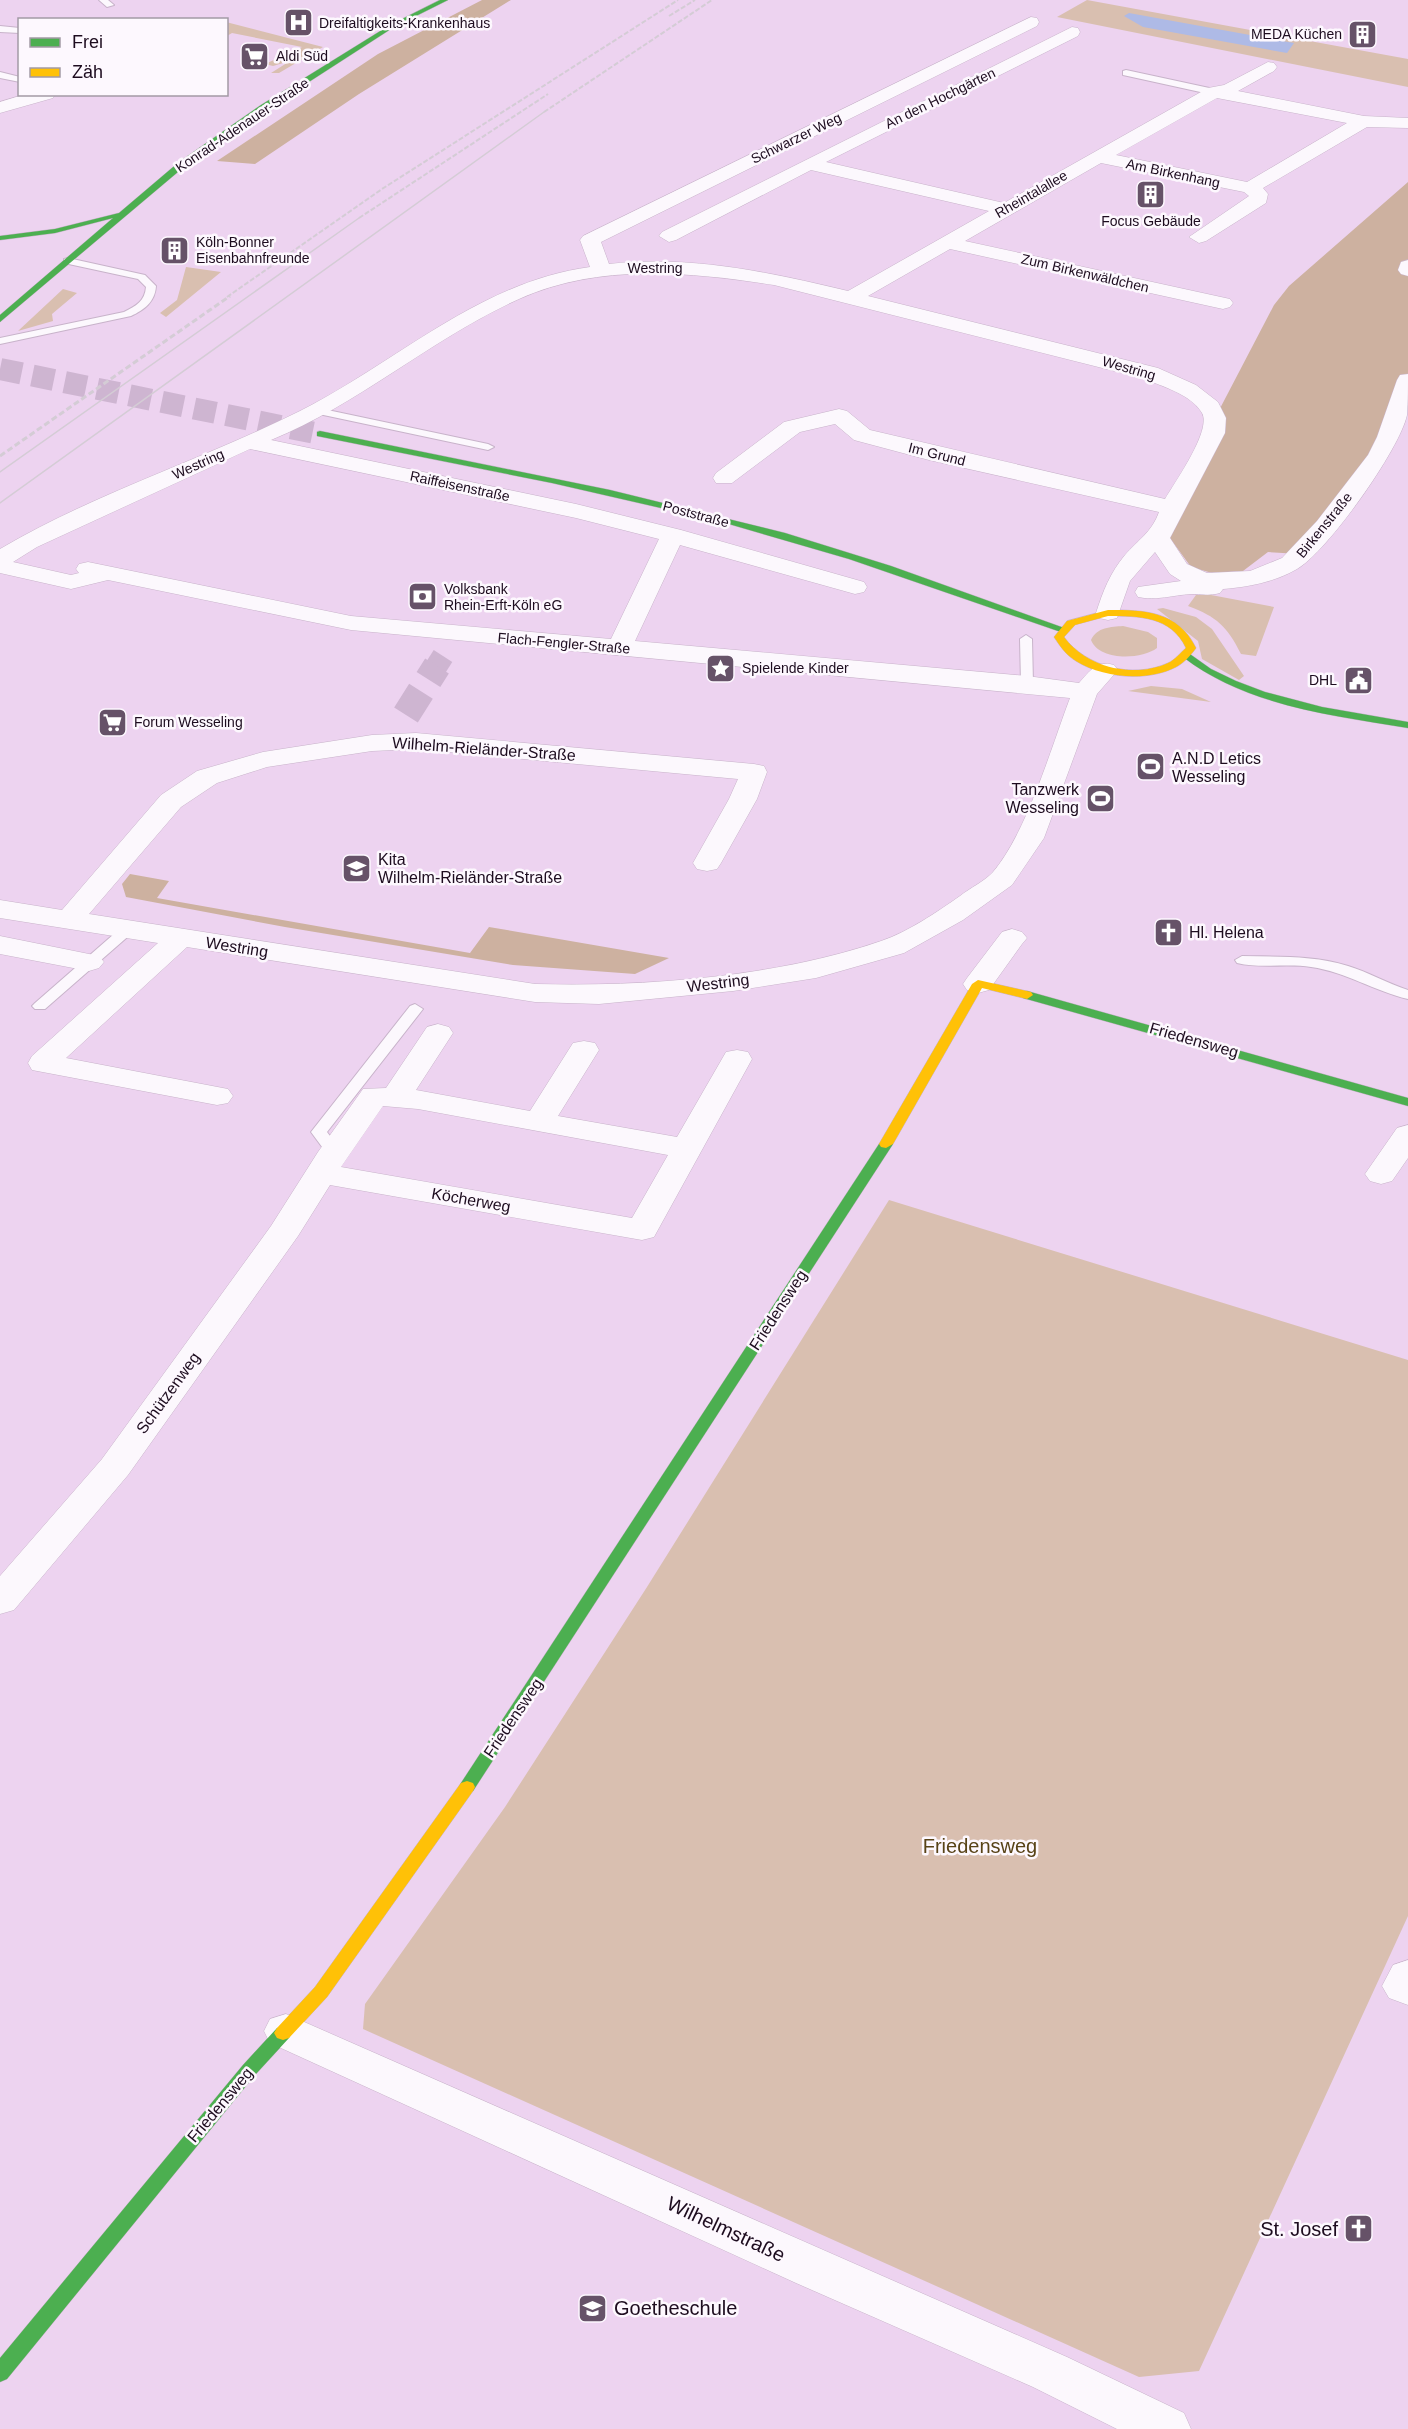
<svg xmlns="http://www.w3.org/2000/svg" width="1408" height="2429" font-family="Helvetica,sans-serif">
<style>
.green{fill:#d9bfb0}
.forest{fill:#cdb1a0}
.water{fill:#aebae6}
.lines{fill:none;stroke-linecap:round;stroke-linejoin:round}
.street-tunnel-far1{stroke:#ceb5d1;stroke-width:22;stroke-dasharray:22 11;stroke-linecap:butt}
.street-tunnel{stroke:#ceb5d1;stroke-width:28;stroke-dasharray:28 14;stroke-linecap:butt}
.secondary-tunnel{stroke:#ceb5d1;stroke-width:22;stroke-dasharray:22 11;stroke-linecap:butt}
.lane-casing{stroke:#c8b3ca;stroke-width:2}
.street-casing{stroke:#c8b3ca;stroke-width:1}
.fast-casing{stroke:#c8b3ca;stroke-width:1}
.slow-casing{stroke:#c8b3ca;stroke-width:1}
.lane{fill:#fcf8fd;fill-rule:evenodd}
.street{fill:#fcf8fd;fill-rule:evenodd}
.fast{fill:#4caf50;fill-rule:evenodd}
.slow{fill:#ffc107;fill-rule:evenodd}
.tram{stroke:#d4ccd5;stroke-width:1.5}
.rail-far1{stroke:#d4ccd5;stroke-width:2;stroke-dasharray:5 2;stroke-linecap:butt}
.rail{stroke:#d4ccd5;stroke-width:3;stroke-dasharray:6 3;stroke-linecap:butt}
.labels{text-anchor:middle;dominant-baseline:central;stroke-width:5;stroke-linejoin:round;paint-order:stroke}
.far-poi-label{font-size:14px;fill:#1d0c1f;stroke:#fdf8fe;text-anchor:start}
.far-street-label{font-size:14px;fill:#1d0c1f;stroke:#fdf8fe}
.street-label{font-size:16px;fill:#1d0c1f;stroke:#fdf8fe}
.poi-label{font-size:16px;fill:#1d0c1f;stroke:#fdf8fe;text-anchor:start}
.near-park-label{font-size:20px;fill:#584317;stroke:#fdf8fe}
.near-street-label{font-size:20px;fill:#1d0c1f;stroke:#fdf8fe}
.near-poi-label{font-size:20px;fill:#1d0c1f;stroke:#fdf8fe;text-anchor:end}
</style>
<rect width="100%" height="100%" fill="#edd3f0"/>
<path class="green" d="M1087 0 1408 59V87L1057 17Z
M226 22 323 47 279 73H271L290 61 273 66 265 64 302 47 232 33 227 36Z
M186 267 221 272 166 317 160 313 177 300Z
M63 289 77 293 52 314 53 321 18 331Z
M1196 595H1211L1274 607 1256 656 1241 654C1227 626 1217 617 1188 606Z
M1163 608 1196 617 1212 629 1244 676 1239 680 1202 659 1198 641 1157 609Z
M1123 626 1148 632 1157 638V648C1141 660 1099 661 1091 640 1097 627 1111 627 1123 626Z
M1151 686 1182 689 1211 702 1128 691Z
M889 1200 1408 1360V1916L1199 2371 1139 2377 363 2029 365 2004 505 1807 647 1587Z"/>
<path class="forest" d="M482 0H511L359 94 255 164 217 161 378 54Z
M1408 182V377L1384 446 1300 554 1268 552 1243 571 1212 573 1191 567 1164 530 1215 418 1274 305 1289 286Z
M130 874 169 881 157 898 470 953 489 927 669 958 635 974 513 965 285 927 126 897 122 884Z"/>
<path class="water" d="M1129 13 1294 43 1287 53 1143 27 1124 16Z"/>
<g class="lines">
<path class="street-tunnel-far1" d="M436 667 443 656"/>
<path class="street-tunnel" d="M406 715 437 666"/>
<path class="secondary-tunnel" d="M0 369 320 434"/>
<defs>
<path id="lane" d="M99 0H108L114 5 107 7Z
M0 26 20 28V33L0 32Z
M1126 70 1214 89 1218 92 1214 95 1123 75V71Z
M0 72 20 77V82L0 78Z
M68 258 145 275 156 286C155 302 144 310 131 316L0 344V338L124 312C136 306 145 301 146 287L138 279 64 263V259Z
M318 408 488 444 494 447 488 450 314 413 313 411Z
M1026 635 1032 639 1033 684 1027 688 1021 684 1020 639Z
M127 926 134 930 132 933 45 1009H35L32 1006 35 1003 122 927Z
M1242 956C1277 957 1314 955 1348 966 1368 972 1387 983 1408 990V999C1374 991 1346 972 1311 967 1287 963 1261 969 1237 963L1235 960Z
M415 1004 423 1009 327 1132 342 1152 334 1157 328 1155 311 1132 410 1006Z"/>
<path id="street" d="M1031 17 1037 18 1039 22 1037 26 601 242 609 264C690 255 769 272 848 291L989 211 811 170 676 240 669 242 659 236 662 232 1072 27 1078 28 1080 32 1078 36 826 162 1004 203 1208 88 1224 85 1268 62 1274 63 1277 67 1274 71 1238 91 1364 116 1408 118V128L1367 127 1263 188 1268 194 1266 203 1206 241 1199 243 1189 237 1249 196 1244 192 1101 163 965 241 1230 299 1233 303 1230 307 1223 309 950 249 868 296 1158 368 1196 385 1218 402 1226 418 1225 433 1170 538 1187 564 1207 573 1250 571 1282 558 1317 521 1368 455 1377 437 1397 380 1400 375 1408 374C1408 386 1408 402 1407 415 1400 449 1327 552 1297 569 1275 582 1248 587 1223 589L1220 593C1210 596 1201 594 1191 594 1173 595 1156 601 1138 597L1135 592 1138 587 1181 581 1170 574 1155 552 1130 581 1117 618 1108 620 1099 618 1096 613C1103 591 1110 573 1125 555 1138 540 1152 532 1159 512L929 460 854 440 835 424 800 432 732 483H716L713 478 716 473 784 422 839 409 847 411 870 430 1165 499C1175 482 1212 430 1202 413 1191 394 1161 386 1142 378L774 285C690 272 599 263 519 299 432 338 361 403 271 440L576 504 681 530 864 582 867 587 864 592 855 594 680 545 635 641 1027 676 1079 683C1090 671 1096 660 1114 665L1118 670 1097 694 1044 838 1012 885 963 920 904 953 816 978 733 991 599 1004 535 1002 187 947 66 1058 228 1089 233 1096 228 1103 217 1105 32 1070 28 1063 32 1056 158 943 0 918V900L62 910 161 795 197 771 263 752 372 735 416 733 754 764 764 766 767 772 757 799 721 863 717 869 707 871 697 869 693 863 729 799 738 779 416 749 372 751 267 767 217 783 181 807 89 914 535 984C644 987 777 977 881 941 908 932 937 912 960 896 970 888 985 881 993 872 1027 832 1051 748 1070 698L351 630 108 580 71 589 0 573V549C95 493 202 460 300 411 397 362 479 282 590 267L580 240 583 236ZM1217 98 1347 123 1247 182 1116 155ZM250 449 576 518 659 539 611 639 351 616 88 562 79 564 76 569 79 573 71 575 13 562 37 547Z
M26 94H55L53 98 0 113V102Z
M1408 260V276L1401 274 1398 270 1401 262Z
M1012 929 1022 932 1027 938 1022 944 989 990 978 993 967 990 963 984 967 978 1002 932Z
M0 936 99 956 104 962 99 968 89 971 0 954Z
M438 1024 449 1027 453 1033 416 1090 530 1111 573 1043 584 1041 595 1043 599 1050 558 1116 677 1137 726 1052 737 1050 748 1052 752 1059 654 1237 642 1240 330 1185 298 1236 128 1475 14 1610 0 1614V1576L102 1459 271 1226 318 1152 363 1089 386 1088 427 1027ZM383 1106 418 1109 668 1155 632 1218 341 1167Z
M1408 1125V1158L1392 1181 1381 1184 1370 1181 1365 1174 1397 1128Z
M1408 1960V2005L1389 1998 1382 1986 1393 1965Z
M286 2014 1067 2357 1184 2413 1191 2429H1117L1033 2387 796 2283 270 2043 264 2031 270 2019Z"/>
<path id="fast" d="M440 0H448L394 27 267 109 185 166 0 322V315L113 218 55 233 0 240V236L55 229 119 213 179 162 261 105 390 25Z
M320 431 610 490 785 533 891 566 1067 629 1066 631H1058L849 559 722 522 552 483 317 436V432Z
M1187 652 1211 669 1236 681 1265 692 1322 707 1408 722V728C1331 715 1247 706 1183 657V653Z
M1027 991 1408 1098V1106L1023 998 1021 995 1023 992Z
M886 1140 893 1144 473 1791 467 1793 461 1791 459 1787 461 1783 879 1144Z
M283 2026 289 2028 292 2033 289 2038 255 2075 7 2379 0 2382V2358L243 2065 277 2028Z"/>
<path id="slow" d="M1108 610C1145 610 1178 611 1196 648 1191 655 1184 663 1176 667 1147 682 1103 678 1076 661 1066 655 1060 646 1054 637L1067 621ZM1108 616C1139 616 1171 616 1186 648 1180 653 1175 660 1168 663 1133 679 1086 667 1064 637L1075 625Z
M978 980 1031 992 1033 995 1027 999 982 988 893 1144 886 1148 881 1147 879 1144 972 984Z
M467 1781 473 1783 475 1787 473 1791 327 1997 289 2038 283 2040 277 2038 274 2033 277 2028 315 1987 461 1783Z"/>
</defs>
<use href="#lane" class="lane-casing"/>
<use href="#street" class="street-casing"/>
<use href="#fast" class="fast-casing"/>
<use href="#slow" class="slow-casing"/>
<use href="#lane" class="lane"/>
<use href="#street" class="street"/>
<use href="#fast" class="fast"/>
<use href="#slow" class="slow"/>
<path class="tram" d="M0 472 359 218
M0 503 544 112"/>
<path class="rail-far1" d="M669 16 695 0
M544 112 712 0
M359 218 548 94
M227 297 382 189 678 0"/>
<path class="rail" d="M0 456 230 296"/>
</g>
<defs>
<symbol id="hospital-square" viewBox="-11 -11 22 22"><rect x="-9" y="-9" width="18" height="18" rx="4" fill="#665268" stroke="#fdf8fe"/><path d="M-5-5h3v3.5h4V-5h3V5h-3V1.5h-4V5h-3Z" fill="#fff"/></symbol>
<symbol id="building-square" viewBox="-11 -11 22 22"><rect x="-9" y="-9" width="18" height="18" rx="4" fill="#665268" stroke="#fdf8fe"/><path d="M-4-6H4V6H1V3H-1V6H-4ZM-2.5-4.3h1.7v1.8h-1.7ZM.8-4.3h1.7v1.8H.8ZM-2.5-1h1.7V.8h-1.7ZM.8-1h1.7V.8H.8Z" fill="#fff"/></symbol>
<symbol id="supermarket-square" viewBox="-11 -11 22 22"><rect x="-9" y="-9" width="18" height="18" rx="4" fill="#665268" stroke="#fdf8fe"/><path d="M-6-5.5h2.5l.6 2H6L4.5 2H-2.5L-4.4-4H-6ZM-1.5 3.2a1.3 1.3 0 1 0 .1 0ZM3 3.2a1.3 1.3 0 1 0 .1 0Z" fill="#fff"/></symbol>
<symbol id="bank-square" viewBox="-11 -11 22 22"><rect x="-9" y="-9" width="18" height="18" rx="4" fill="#665268" stroke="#fdf8fe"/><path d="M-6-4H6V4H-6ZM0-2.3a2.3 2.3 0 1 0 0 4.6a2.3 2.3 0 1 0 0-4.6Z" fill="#fff"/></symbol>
<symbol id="sight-square" viewBox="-11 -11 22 22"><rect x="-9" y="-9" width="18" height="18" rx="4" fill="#665268" stroke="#fdf8fe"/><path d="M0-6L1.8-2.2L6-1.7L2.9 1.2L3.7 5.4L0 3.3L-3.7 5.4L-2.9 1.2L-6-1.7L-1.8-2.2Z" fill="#fff"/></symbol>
<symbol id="civic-square" viewBox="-11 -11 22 22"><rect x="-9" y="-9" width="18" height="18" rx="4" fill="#665268" stroke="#fdf8fe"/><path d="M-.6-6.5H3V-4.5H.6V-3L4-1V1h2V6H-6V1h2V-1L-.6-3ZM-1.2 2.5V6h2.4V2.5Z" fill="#fff"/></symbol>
<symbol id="stadium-square" viewBox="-11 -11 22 22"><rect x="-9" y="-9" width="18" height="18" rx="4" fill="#665268" stroke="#fdf8fe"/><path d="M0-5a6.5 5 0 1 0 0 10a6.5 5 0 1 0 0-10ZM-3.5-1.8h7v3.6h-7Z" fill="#fff"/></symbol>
<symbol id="school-square" viewBox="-11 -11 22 22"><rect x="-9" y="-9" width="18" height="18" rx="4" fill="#665268" stroke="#fdf8fe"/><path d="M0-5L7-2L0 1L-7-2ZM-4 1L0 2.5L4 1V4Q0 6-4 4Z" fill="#fff"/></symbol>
<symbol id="church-square" viewBox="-11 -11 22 22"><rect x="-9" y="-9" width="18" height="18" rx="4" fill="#665268" stroke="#fdf8fe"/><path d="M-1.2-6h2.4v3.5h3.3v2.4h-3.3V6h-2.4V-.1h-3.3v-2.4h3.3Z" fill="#fff"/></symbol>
</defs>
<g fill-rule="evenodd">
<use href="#hospital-square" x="282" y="6" width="33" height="33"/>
<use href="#building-square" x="1346" y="18" width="33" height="33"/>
<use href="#supermarket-square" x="238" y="40" width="33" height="33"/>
<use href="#building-square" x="1134" y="178" width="33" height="33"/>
<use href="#building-square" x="158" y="234" width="33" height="33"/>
<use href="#bank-square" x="406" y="580" width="33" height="33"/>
<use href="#sight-square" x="704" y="652" width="33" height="33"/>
<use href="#civic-square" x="1342" y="664" width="33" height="33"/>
<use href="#supermarket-square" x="96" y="706" width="33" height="33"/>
<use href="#stadium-square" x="1134" y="750" width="33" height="33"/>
<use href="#stadium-square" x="1084" y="782" width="33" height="33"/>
<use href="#school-square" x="340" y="852" width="33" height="33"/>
<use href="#church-square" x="1152" y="916" width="33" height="33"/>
<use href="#church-square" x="1342" y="2212" width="33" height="33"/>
<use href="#school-square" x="576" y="2292" width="33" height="33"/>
</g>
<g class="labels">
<g class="far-poi-label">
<text x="319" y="23">Dreifaltigkeits-Krankenhaus</text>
<text x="1342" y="34" text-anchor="end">MEDA Küchen</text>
<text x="276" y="56">Aldi Süd</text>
<text x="1151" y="221" text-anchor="middle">Focus Gebäude</text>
<text x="196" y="242">Köln-Bonner<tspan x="196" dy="16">Eisenbahnfreunde</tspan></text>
<text x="444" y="589">Volksbank<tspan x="444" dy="16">Rhein-Erft-Köln eG</tspan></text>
<text x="742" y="668">Spielende Kinder</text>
<text x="1337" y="680" text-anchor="end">DHL</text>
<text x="134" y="722">Forum Wesseling</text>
</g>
<g class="far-street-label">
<text transform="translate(940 98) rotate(-26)">An den Hochgärten</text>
<text transform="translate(242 125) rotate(-34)">Konrad-Adenauer-Straße</text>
<text transform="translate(796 138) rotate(-26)">Schwarzer Weg</text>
<text transform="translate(1173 173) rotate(12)">Am Birkenhang</text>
<text transform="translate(1031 194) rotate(-30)">Rheintalallee</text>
<text x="655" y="268">Westring</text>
<text transform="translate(1085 273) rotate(13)">Zum Birkenwäldchen</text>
<text transform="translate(1129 368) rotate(16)">Westring</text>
<text transform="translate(937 454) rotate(14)">Im Grund</text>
<text transform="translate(198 464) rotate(-24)">Westring</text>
<text transform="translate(460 486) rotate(12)">Raiffeisenstraße</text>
<text transform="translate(696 514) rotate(15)">Poststraße</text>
<text transform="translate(1324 525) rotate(-51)">Birkenstraße</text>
<text transform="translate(564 643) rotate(5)">Flach-Fengler-Straße</text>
</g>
<g class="street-label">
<text transform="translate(484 749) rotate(4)">Wilhelm-Rieländer-Straße</text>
<text transform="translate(237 947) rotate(9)">Westring</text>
<text transform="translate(718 983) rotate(-7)">Westring</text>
<text transform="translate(1194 1040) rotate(16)">Friedensweg</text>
<text transform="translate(471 1200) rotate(10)">Köcherweg</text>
<text transform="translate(778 1310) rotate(-57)">Friedensweg</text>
<text transform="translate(168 1393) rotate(-54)">Schützenweg</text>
<text transform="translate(513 1718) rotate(-56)">Friedensweg</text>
<text transform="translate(220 2105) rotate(-50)">Friedensweg</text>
</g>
<g class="poi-label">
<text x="1172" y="758">A.N.D Letics<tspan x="1172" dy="18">Wesseling</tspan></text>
<text x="1079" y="789" text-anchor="end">Tanzwerk<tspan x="1079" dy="18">Wesseling</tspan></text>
<text x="378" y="859">Kita<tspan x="378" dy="18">Wilhelm-Rieländer-Straße</tspan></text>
<text x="1189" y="932">Hl. Helena</text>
</g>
<g class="near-park-label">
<text x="980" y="1846">Friedensweg</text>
</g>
<g class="near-street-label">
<text transform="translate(726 2229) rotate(25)">Wilhelmstraße</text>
</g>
<g class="near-poi-label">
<text x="1338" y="2229">St. Josef</text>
<text x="614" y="2308" text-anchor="start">Goetheschule</text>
</g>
</g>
<rect x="18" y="18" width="210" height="78" fill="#fdf8fe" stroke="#a39aa5" stroke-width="1.5"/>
<rect x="30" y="38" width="30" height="9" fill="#4caf50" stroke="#a39aa5" stroke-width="1.5"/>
<text x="72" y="48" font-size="18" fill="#1d0c1f">Frei</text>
<rect x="30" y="68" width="30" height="9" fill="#ffc107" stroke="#a39aa5" stroke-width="1.5"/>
<text x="72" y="78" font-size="18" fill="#1d0c1f">Zäh</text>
</svg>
